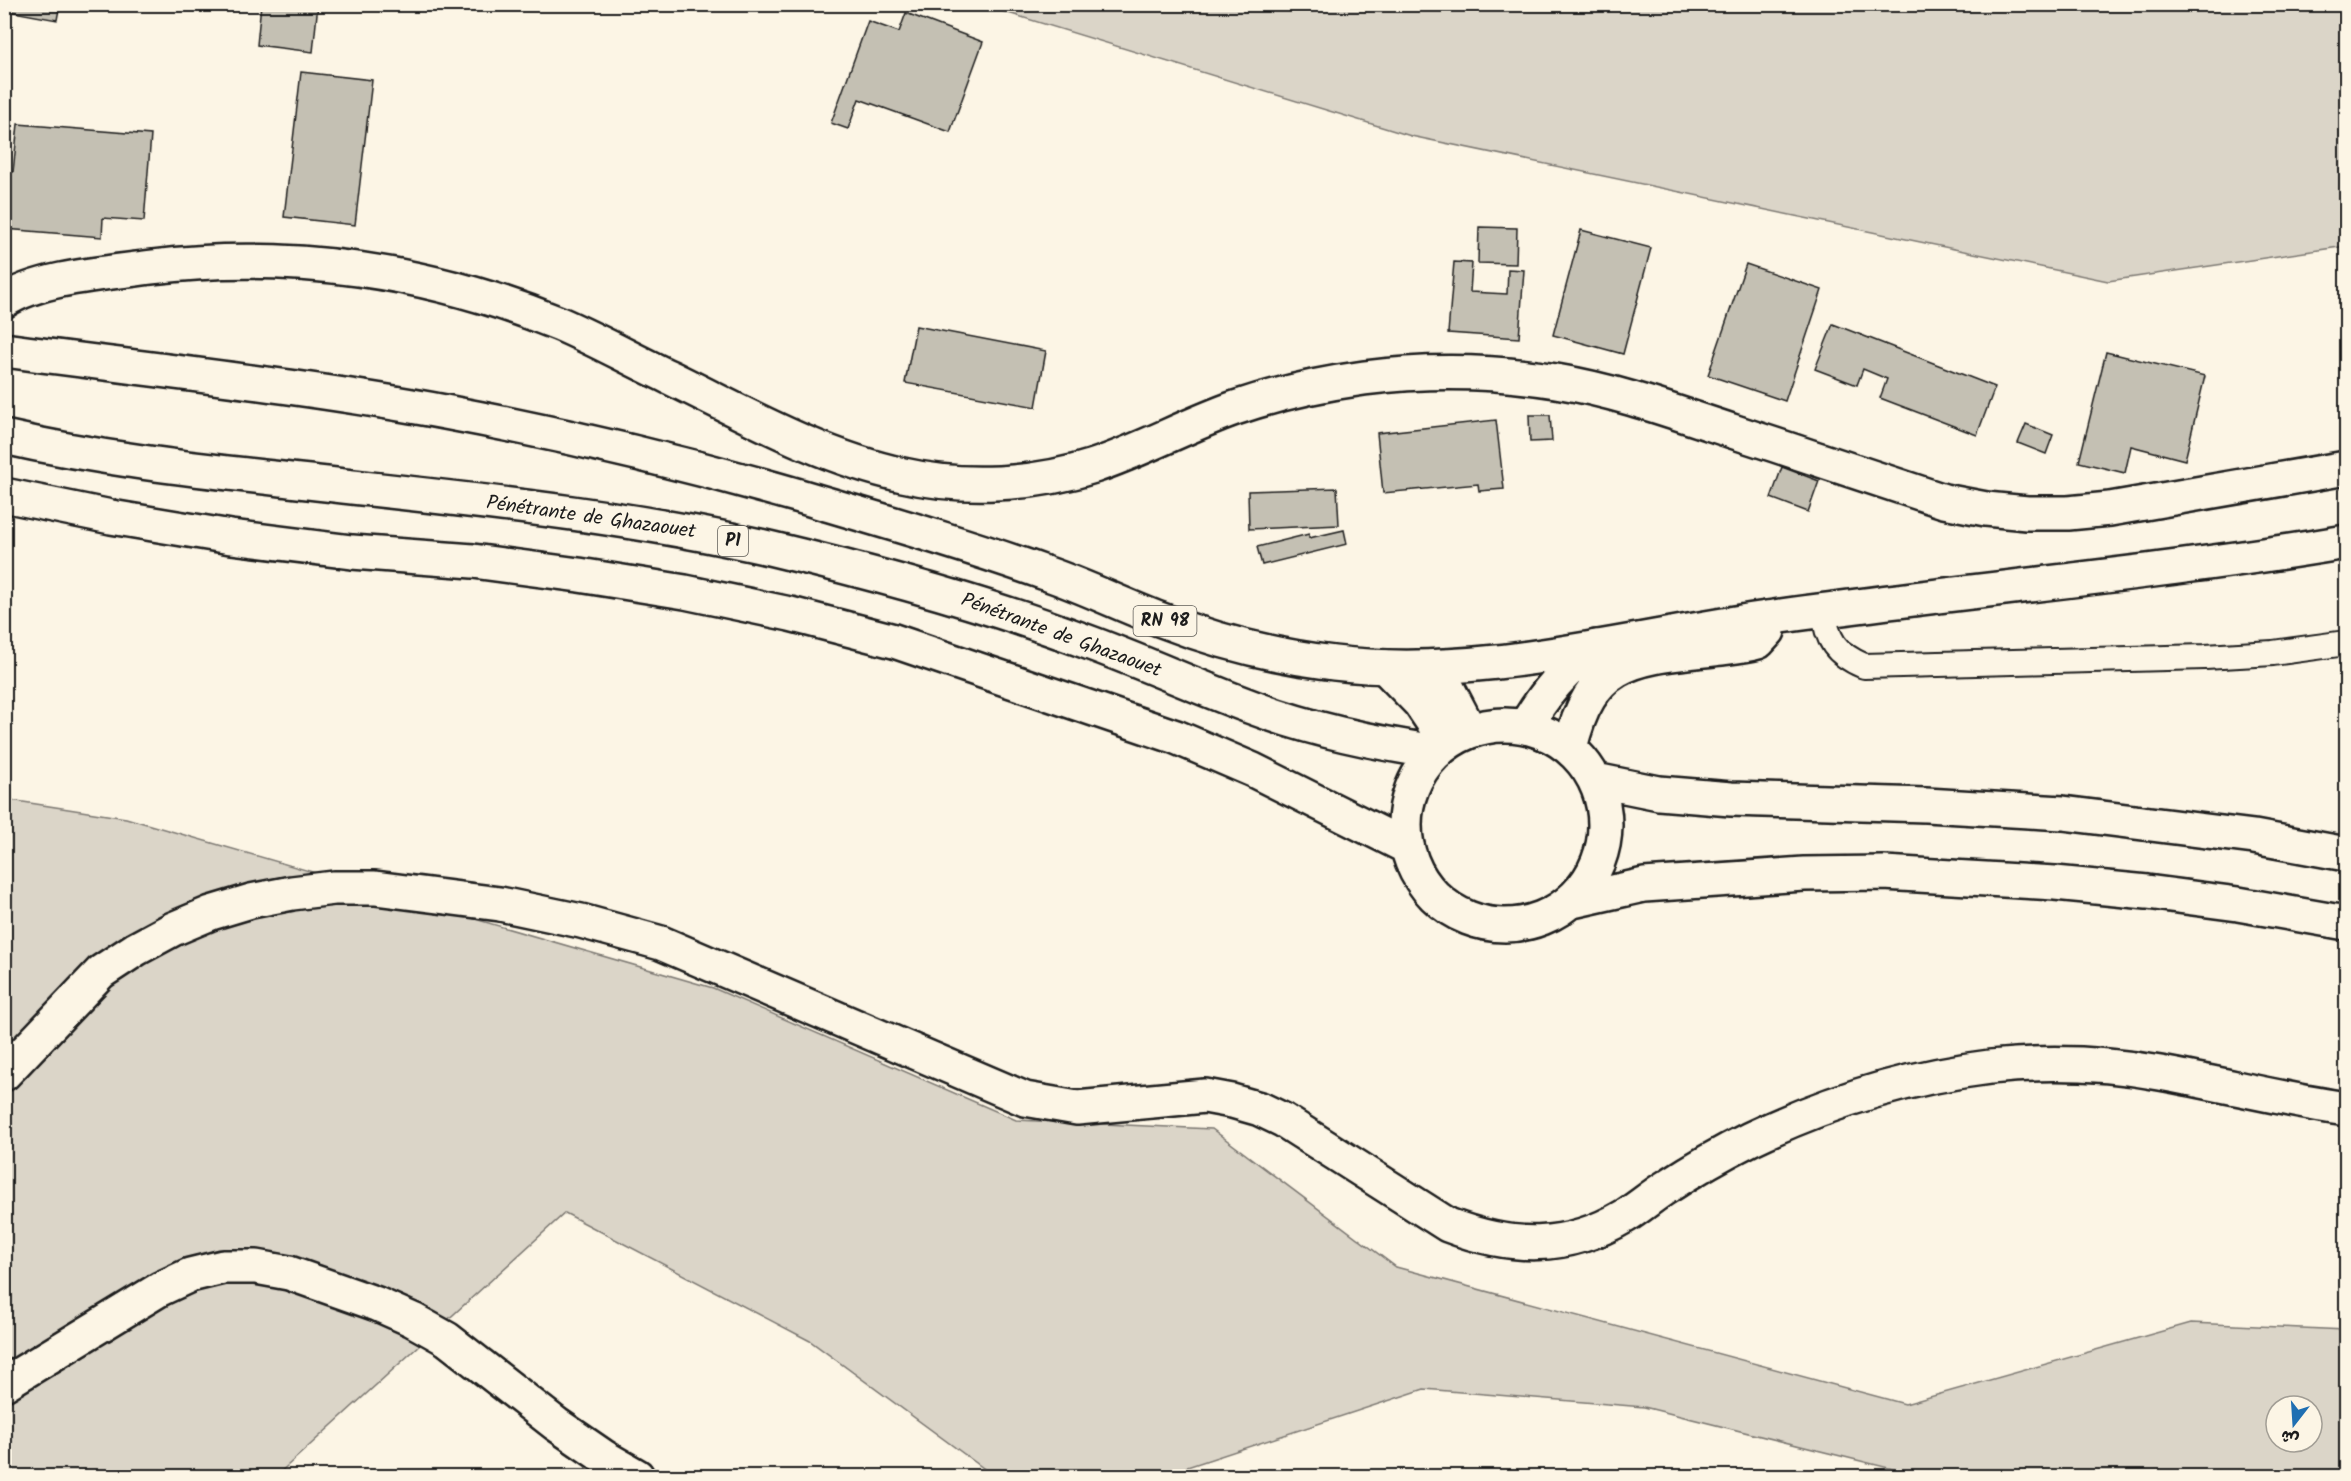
<svg xmlns="http://www.w3.org/2000/svg" width="2351" height="1481" font-family="Kalam,'Playpen Sans Arabic',sans-serif">
<style>
.green{fill:#dbd5c8;stroke:#7c7872;stroke-width:1.5;fill-rule:evenodd}
.building{fill:#c4c0b3;stroke:#1c1c1c;stroke-width:1.5}
.lines{fill:none;stroke-linecap:round;stroke-linejoin:round}
.service-casing{stroke:#1c1c1c;stroke-width:28}
.minor-casing{stroke:#1c1c1c;stroke-width:38}
.primary-casing{stroke:#1c1c1c;stroke-width:38}
.motorway-casing{stroke:#1c1c1c;stroke-width:38}
.service{stroke:#fcf5e5;stroke-width:24}
.minor{stroke:#fcf5e5;stroke-width:33}
.primary{stroke:#fcf5e5;stroke-width:33}
.motorway{stroke:#fcf5e5;stroke-width:33}
.labels{text-anchor:middle;dominant-baseline:central;stroke-width:4.5;stroke-linejoin:round;paint-order:stroke}
.shield{fill:#fcf5e5;stroke:#5f5d58;stroke-width:1.5}
.shield-label{font-size:18px;font-weight:bold;fill:#1c1c1c}
.street-label{font-size:20px;fill:#1c1c1c;stroke:#fcf5e5}
</style>
<rect width="100%" height="100%" fill="#fcf5e5"/>
<filter id="ink" filterUnits="userSpaceOnUse"><feTurbulence type="fractalNoise" baseFrequency=".0167" numOctaves="2"/><feDisplacementMap in="SourceGraphic" scale="12" xChannelSelector="R" yChannelSelector="G"/><feConvolveMatrix kernelMatrix="1 2 1 2 8 2 1 2 1" color-interpolation-filters="sRGB"/></filter>
<g filter="url(#ink)">
<path class="green" d="M982 5H2346V246L2108 281 1411 136Z
M4 799 126 818 713 988 1016 1120 1212 1129 1396 1267 1905 1404 2191 1323 2346 1330V1476H1905V1472L1644 1407 1424 1389 1160 1476H994L810 1341 565 1213 276 1476H5ZM2276 1406H2312V1442H2276Z"/>
<path class="building" d="M9 4H60L57 20 8 11Z
M261 4H318L313 52 257 45Z
M906 13 983 42 950 132 859 99 848 129 831 123 868 21 899 32Z
M301 72 372 80 355 225 284 217Z
M18 124 151 135 144 221 103 218 102 237 5 229 4 172H13Z
M1479 227 1517 228 1516 264 1478 263Z
M1581 230 1651 248 1623 354 1553 335Z
M1454 262 1472 263 1470 292 1507 294 1508 269 1524 270 1519 338 1448 333Z
M1746 264 1822 290 1785 401 1708 375Z
M1833 324 1995 387 1977 435 1880 398 1887 379 1863 369 1857 385 1815 369Z
M916 326 1046 351 1036 407 905 383Z
M2106 352 2205 376 2185 460 2131 446 2125 473 2079 462Z
M1529 415H1550L1552 441 1530 442Z
M1496 420 1504 489 1479 491 1478 484 1383 493 1377 433Z
M2026 424 2053 435 2046 454 2018 443Z
M1782 467 1819 481 1808 512 1771 498Z
M1337 488 1339 525 1249 529 1248 491Z
M1344 530 1347 544 1262 565 1257 547 1309 534V538Z"/>
<g class="lines">
<defs>
<path id="service" d="M1824 610C1826 640 1836 654 1864 666L2205 657 2273 653 2346 643"/>
<path id="minor" d="M4 301C40 277 109 273 152 267 290 250 431 271 560 324 597 340 633 360 669 377 745 414 820 457 903 475 964 489 1035 485 1094 466 1142 450 1187 425 1235 408 1276 394 1321 384 1364 378 1427 370 1493 371 1556 381 1617 391 1674 412 1732 431 1803 454 1874 478 1944 501L1986 509 2027 513H2068L2110 509 2346 468
M4 1074 101 972 136 949 173 929 211 913 251 901 292 893 334 888H375L500 904 581 921 661 943 1025 1099 1077 1108 1205 1096 1232 1101 1260 1109 1283 1120 1448 1225C1511 1249 1566 1251 1625 1216 1640 1207 1653 1195 1668 1186 1694 1169 1722 1153 1750 1139 1825 1103 1908 1077 1990 1067 2046 1061 2105 1063 2160 1073 2223 1084 2284 1100 2346 1109
M4 1384 160 1289 190 1275 223 1267H256L289 1273 377 1304 413 1320 447 1339 556 1424 604 1457 637 1476"/>
<path id="primary" d="M4 350C151 370 299 385 445 412 563 434 680 462 796 495 880 520 965 544 1048 574 1086 587 1122 605 1159 619 1215 641 1274 656 1334 663 1482 681 1629 637 1774 617 1965 590 2157 574 2346 542"/>
<path id="motorway" d="M4 437C96 458 189 469 282 479 446 498 612 512 773 549 878 574 984 603 1085 641 1143 662 1199 688 1257 709 1316 731 1376 743 1437 752
M4 495 111 517 231 537 352 552 473 561 579 575 685 592 790 614 894 641 1176 737 1253 770 1407 847
M1385 667 1420 703 1447 743
M1431 667 1447 687 1470 731
M1405 825a100 100 0 1 1 200 0a100 100 0 1 1-200 0Z
M1525 727C1544 694 1565 669 1596 647
M1570 748C1591 659 1633 658 1713 649 1728 647 1744 646 1758 642L1768 631V618
M1595 780 1659 793 1731 799 1926 805 2063 813 2254 837 2346 854
M1573 901 1644 885 1804 874 1884 873 2055 883 2147 892 2238 904 2346 923"/>
</defs>
<use href="#service" class="service-casing"/>
<use href="#minor" class="minor-casing"/>
<use href="#primary" class="primary-casing"/>
<use href="#motorway" class="motorway-casing"/>
<use href="#service" class="service"/>
<use href="#minor" class="minor"/>
<use href="#primary" class="primary"/>
<use href="#motorway" class="motorway"/>
</g>
</g>
<g class="labels">
<g class="shield">
<rect x="718" y="526" width="30" height="30" rx="4.5"/>
<rect x="1133.5" y="606" width="63" height="30" rx="4.5"/>
</g>
<g class="shield-label">
<text x="733" y="541">P1</text>
<text x="1165" y="621">RN 98</text>
</g>
<g class="street-label">
<text transform="translate(591 518) rotate(8)">Pénétrante de Ghazaouet</text>
<text transform="translate(1061 636) rotate(20)">Pénétrante de Ghazaouet</text>
</g>
</g>
<rect width="2351" height="1481" fill="none" stroke="#fcf5e5" stroke-width="24"/>
<rect x="12" y="12" width="2327" height="1457" fill="none" stroke="#1c1c1c" stroke-width="2" filter="url(#ink)"/>
<g transform="translate(2294 1424) rotate(197)"><circle r="28" fill="#fcf5e5" stroke="#a29e95" stroke-width="1.5"/>
<path d="M0-4.5L10 22L0 15L-10 22Z" fill="#1f6fb2"/>
<text y="-9" font-size="16" font-weight="bold" text-anchor="middle" fill="#1c1c1c">ش</text>
</g>
</svg>
